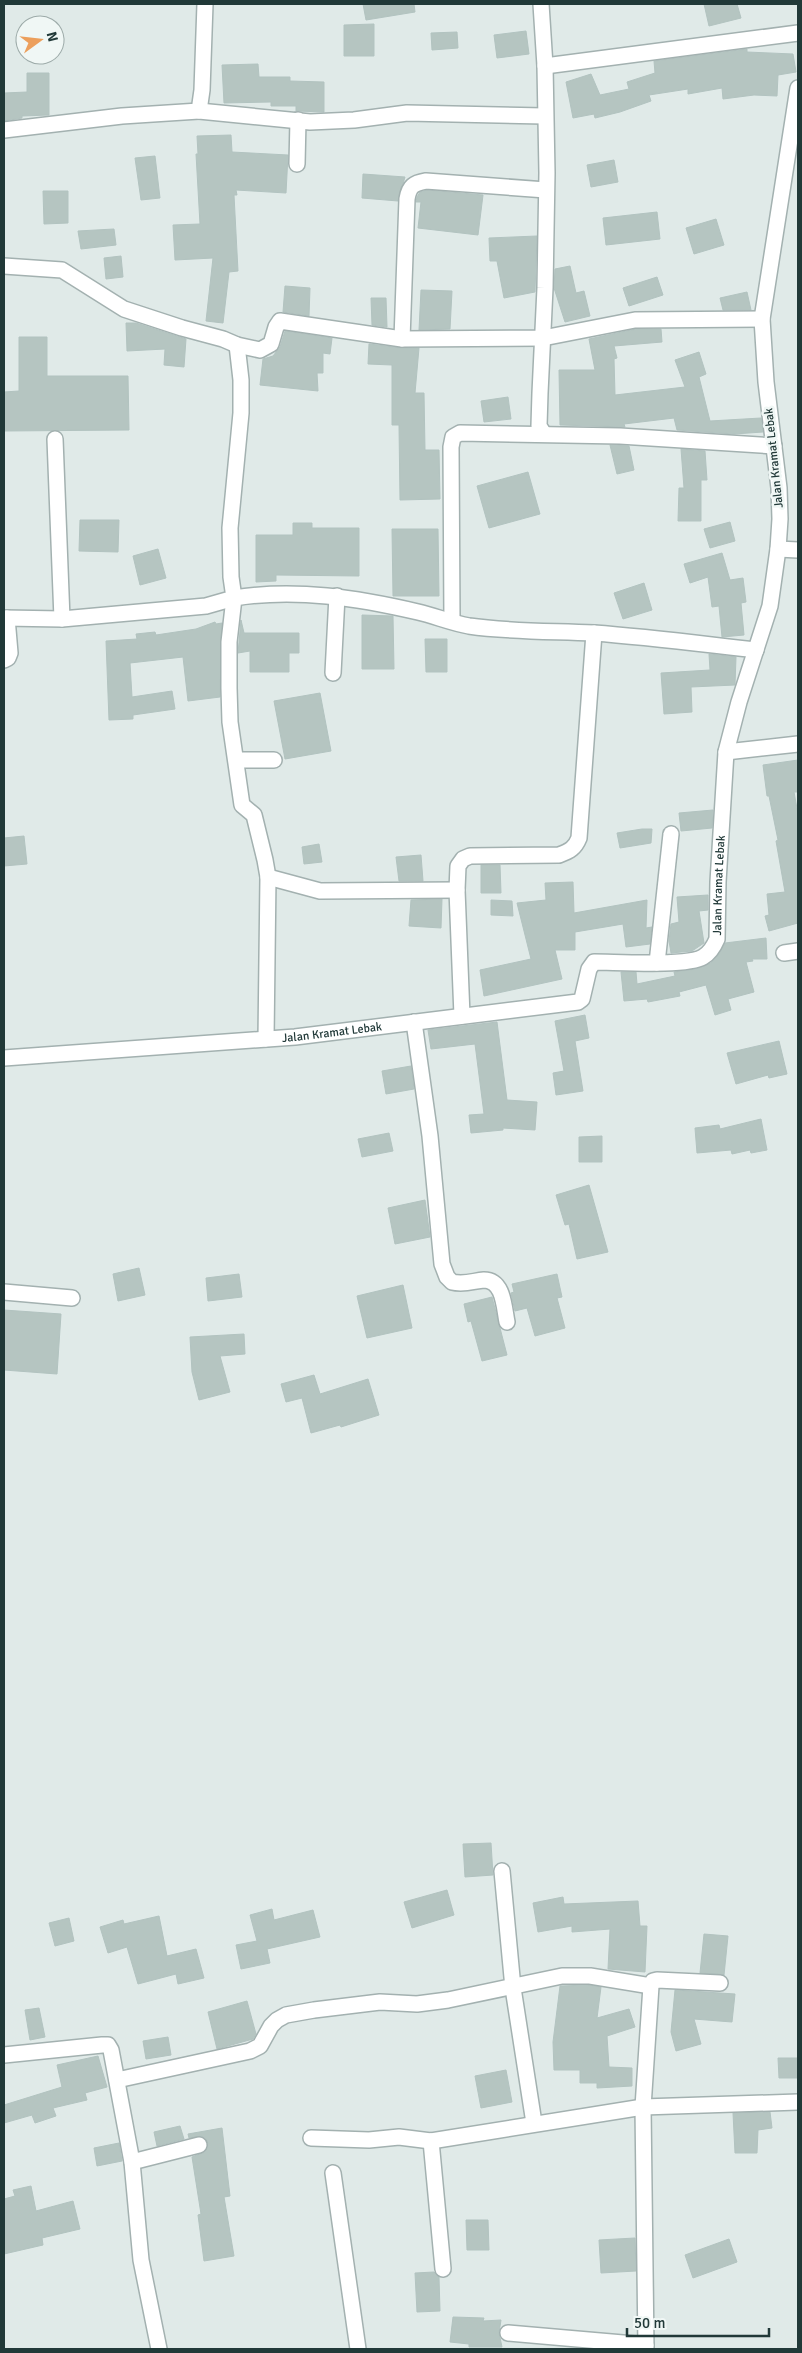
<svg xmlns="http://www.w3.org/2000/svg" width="802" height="2353" font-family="Signika,sans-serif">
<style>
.building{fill:#b5c5c1;stroke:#b2c3c0}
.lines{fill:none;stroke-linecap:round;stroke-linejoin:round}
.minor-casing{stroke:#a3b1b0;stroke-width:18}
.minor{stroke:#fff;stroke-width:15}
.labels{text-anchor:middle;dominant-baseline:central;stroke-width:5;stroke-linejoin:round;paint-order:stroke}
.street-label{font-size:12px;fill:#213938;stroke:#f0f7f5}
</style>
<rect width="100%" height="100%" fill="#e0eae8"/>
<path class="building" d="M363 4H414L415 12 366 20Z
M704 4H737L741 18 709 26Z
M374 24V56H344V25Z
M526 31 529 54 497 58 494 35Z
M457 32 458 48 432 50 431 33Z
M747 49V52L793 54 796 72 778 75 777 96 754 95 723 99 722 88 688 94V89L649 95 651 101 620 112 595 118 594 114 573 118 566 82 591 74 600 95 629 89 627 82 655 73 654 61Z
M258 64 259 77H290V81L324 82V112L296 111V106H271V102L224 103 222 65Z
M27 73H49V115L22 116V118L4 121V93L27 92Z
M231 135 232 152 288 155 286 193 236 190 237 195H234L238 271 229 272 223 323 206 321 213 258 175 260 173 225 200 224 196 154H198L197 136Z
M155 156 160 198 141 200 135 158Z
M614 160 618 182 591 187 587 165Z
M363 174 405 177 398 201 362 198Z
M427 190 483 195 478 235 418 228 421 202H416L417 197 420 192Z
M43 191H68V223L44 224Z
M657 212 660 239 606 245 603 218Z
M716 219 724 245 694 254 686 228Z
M114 229 116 245 81 249 78 231Z
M537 236 535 292 504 298 497 261H490L489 238Z
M121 256 123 277 106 279 104 258Z
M570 266 576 293 584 291 590 316 565 322 554 288 555 269Z
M657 277 663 295 629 306 623 288Z
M285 286 310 288 309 316 283 312Z
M421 290 452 291 450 329 419 330Z
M747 292 751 310H723L720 298Z
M371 298H386L387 327 372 325Z
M126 323H136L186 339 184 367 164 365 165 349 127 351Z
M636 329H661L662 342 614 346 617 358 614 359 615 395 685 387 675 360 699 352 706 374 699 377 710 421 761 418 763 432 734 434 677 430 674 418 624 424 625 427 560 425 559 370H595L589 339Z
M285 331 332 338 330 354 323 353V373H317L318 391 260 385 263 359 273 356 280 347Z
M19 337H47V376H128L129 430 4 431V392L19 391Z
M369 344 401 348H419L415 393H424L425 450H439L440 499 400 500 399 425H392V365L368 364Z
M508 397 511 419 484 422 481 401Z
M610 445 629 446 634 470 617 474Z
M681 449 705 451 707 480H701V521H678L679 488H684Z
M528 472 540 514 489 528 477 486Z
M80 520H119L118 552 79 551Z
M730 522 735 541 710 548 704 529Z
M293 523H312V528H359V576L276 575V581L256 582V535H293Z
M392 529H438L439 596H393Z
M158 549 166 578 140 585 133 556Z
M722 553 730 580 743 578 746 602 741 603 744 635 722 637 719 606 712 607 708 577 690 583 684 564Z
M644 583 652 610 623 619 614 593Z
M362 615 393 616 394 669H362Z
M241 620 244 633H299V653H289V672H250V651L238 653Z
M215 622 216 624 222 623 220 697 188 701 183 657 130 663 132 697 172 691 175 709 133 715V719L109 720 106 641 137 639 136 634 155 632 156 635 196 629Z
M425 639H447V672H426Z
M709 654 736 657 735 685 691 687 692 712 664 714 661 673 710 670Z
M320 693 331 751 285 759 274 701Z
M798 760V792H794L798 814V923L769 931 765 916 769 915 767 894 785 892 776 841 778 840 769 796H767L763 765Z
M713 810 712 828 681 831 679 813Z
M642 829H652L651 843 620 848 617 833Z
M24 836 27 864 4 866V838Z
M319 844 322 862 304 864 302 847Z
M421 855 423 881H399L396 857Z
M481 865H500L501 893H481Z
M573 882 574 913 647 900 646 928 652 927 650 944 626 947 623 924 575 932V950H555L562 979 484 996 480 970 531 959 517 903 546 900 545 883Z
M708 895V910L699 911 704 943 692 951 671 953 669 941 671 924 679 922 677 897Z
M442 899 441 928 409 926 411 900Z
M491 900 512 901 513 916 491 915Z
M766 938 767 959H752L753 961 746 962 754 992 728 999 731 1010 715 1015 706 985 679 992 680 996 648 1002 647 999 624 1001 621 972H636L637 984 675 976 674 972 696 969 711 963 719 954 725 943Z
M585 1015 589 1038 575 1041 583 1091 556 1095 553 1073 564 1071 555 1021Z
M497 1022 507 1100 537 1102 535 1130 503 1128V1130L471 1133 469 1115 484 1114 475 1044 431 1049 428 1030Z
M779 1041 787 1074 769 1078 768 1075 736 1084 727 1053Z
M411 1066 414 1089 386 1094 382 1071Z
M761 1119 767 1150 751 1153 750 1150 732 1154 731 1150 697 1153 695 1128 719 1125 720 1129Z
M389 1133 393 1151 362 1157 358 1139Z
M602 1136V1162H579V1137Z
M589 1185 608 1252 577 1259 569 1224 565 1225 556 1195Z
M425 1200 430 1237 395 1244 388 1208Z
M139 1268 145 1295 118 1301 113 1274Z
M239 1274 242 1297 208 1301 206 1278Z
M557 1274 562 1297 557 1298 565 1328 535 1336 527 1308 515 1311 511 1293 514 1292 512 1284Z
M403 1285 412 1328 367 1338 357 1296Z
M492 1297 507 1355 482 1361 471 1321 468 1322 464 1304Z
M4 1310 61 1314 57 1374 4 1370Z
M244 1334 245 1354 220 1356 230 1392 199 1400 192 1372 190 1337Z
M314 1375 320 1394 368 1379 379 1415 341 1427 340 1425 311 1433 302 1398 286 1402 281 1384Z
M491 1843 493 1875 465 1877 463 1844Z
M447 1890 454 1915 412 1928 404 1902Z
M563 1897 564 1904 638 1901 640 1926H647L645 1972 608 1969 610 1929 572 1932V1926L538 1932 533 1903Z
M272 1909 274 1920 313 1910 320 1937 267 1949 270 1963 241 1969 236 1945 257 1941 250 1915Z
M159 1916 167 1956 196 1949 204 1978 178 1984 176 1974 138 1984 127 1947 108 1953 100 1927 123 1920 124 1924Z
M69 1918 74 1941 55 1946 49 1923Z
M704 1934 728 1936 724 1975 700 1973Z
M589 1985 601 1987 597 2018 629 2009 635 2027 607 2036 609 2067 632 2068V2086L597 2088V2083H580V2070H554L553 2042 560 1986Z
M675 1990 735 1994 732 2022 694 2019 701 2044 676 2051 671 2032Z
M247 2001 256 2034 253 2039 217 2049 208 2012Z
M39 2008 45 2037 30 2040 25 2010Z
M168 2037 171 2055 146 2059 143 2041Z
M98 2056 107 2087 85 2093 87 2100 53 2108 56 2116 35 2123 32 2115 4 2123V2105L62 2087 57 2065Z
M778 2058H798V2078H779Z
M506 2070 512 2102 481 2108 475 2076Z
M770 2112 772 2128 758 2130 757 2153H735L733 2113Z
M180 2126 184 2139 157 2146 154 2132Z
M222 2128 230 2196 224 2197 234 2256 204 2261 198 2215 201 2214 192 2157 205 2152 208 2143 202 2136 189 2138 188 2134Z
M119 2143 122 2161 97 2166 94 2148Z
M31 2186 36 2211 73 2201 80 2229 42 2238 43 2245 4 2254V2199L15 2196 13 2190Z
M466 2220H488L489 2250H467Z
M635 2238 636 2271 601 2273 599 2240Z
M729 2239 737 2262 693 2278 685 2255Z
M434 2272 439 2277 440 2311 417 2312 415 2273Z
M453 2317 484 2318 483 2321 501 2320 499 2333 502 2347H469V2344L450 2342Z"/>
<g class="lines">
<defs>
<g id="minor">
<path d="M541 4 545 66 547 173 545 288 540 393 539 426 544 434"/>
<path d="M545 66 798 33"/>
<path d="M199 111 310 122 354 120 407 113 544 116"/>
<path d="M4 130 122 116 199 111 202 90 205 4"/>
<path d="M297 164 298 120"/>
<path d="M4 266 62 270 124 309 182 328 223 339 237 345 260 350 271 344 276 327 280 321 402 339 543 338 635 320 762 319"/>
<path d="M402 339 407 199C409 186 414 183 426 181L546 190"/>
<path d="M55 439 62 619"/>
<path d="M778 549 798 550"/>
<path d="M4 618 62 619 206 606 234 598 231 577 230 528 241 413V380L237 345"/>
<path d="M452 621 451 447 453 437 460 433 620 436 774 446"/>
<path d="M4 660 8 658 10 653 7 618"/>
<path d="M333 673 337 596"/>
<path d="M726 752 798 744"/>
<path d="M237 760H274"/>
<path d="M457 890 320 891 268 877 265 860 254 815 242 805 230 722 229 688V642L234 598C296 588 358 598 418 612 435 616 452 623 469 626 511 632 552 631 594 633 648 637 702 644 756 650"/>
<path d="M784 953 798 951"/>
<path d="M657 963 671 834"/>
<path d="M462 1016 457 890 458 866 463 859 470 856 559 855C570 851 575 848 579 838L594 633"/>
<path d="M414 1022 430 1136 442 1264 447 1277 452 1282C464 1285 473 1281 484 1280 504 1280 504 1308 507 1322"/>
<path d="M266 1039 268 877"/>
<path id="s1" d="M4 1058 295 1037 578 1002 582 999 589 969 594 962C617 962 686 967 703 957 710 953 714 946 717 939L718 882 726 752 739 702 770 606 778 549 780 519 779 488 766 382 762 319 798 88"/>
<path d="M4 1292 72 1298"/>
<path d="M502 1871 513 1988 534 2123"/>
<path d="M4 2055 102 2045H108L111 2050 132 2162 141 2260 159 2349"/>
<path d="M117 2080 250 2051 260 2046 271 2026 277 2020 286 2015 314 2010 380 2002 417 2004 448 2000 562 1976H590L651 1986"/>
<path d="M311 2138 369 2140 399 2137 431 2141 643 2107 798 2102"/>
<path d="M431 2141 443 2269"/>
<path d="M132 2162 199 2145"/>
<path d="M333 2173 358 2349"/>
<path d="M508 2333 646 2345"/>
<path d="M646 2349 643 2107 651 1986 653 1981 657 1980 720 1983"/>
</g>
</defs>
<use href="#minor" class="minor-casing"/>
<use href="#minor" class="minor"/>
</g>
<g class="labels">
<g class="street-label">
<text transform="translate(774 458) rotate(-96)">Jalan Kramat Lebak</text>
<text stroke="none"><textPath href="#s1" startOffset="808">Jalan Kramat Lebak</textPath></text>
<text stroke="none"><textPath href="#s1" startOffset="329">Jalan Kramat Lebak</textPath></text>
</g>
</g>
<rect width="802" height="2353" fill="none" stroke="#213938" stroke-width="10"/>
<g transform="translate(40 40) rotate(75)"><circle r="24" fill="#f0f7f5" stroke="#9daba9"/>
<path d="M0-4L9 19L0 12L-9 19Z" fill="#ec9f5c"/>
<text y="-8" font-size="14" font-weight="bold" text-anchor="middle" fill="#213938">N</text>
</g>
<path d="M627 2328v8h142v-8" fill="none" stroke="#213938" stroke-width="2.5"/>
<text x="634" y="2328" font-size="15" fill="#213938" stroke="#f0f7f5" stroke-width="4" paint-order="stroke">50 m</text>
</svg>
